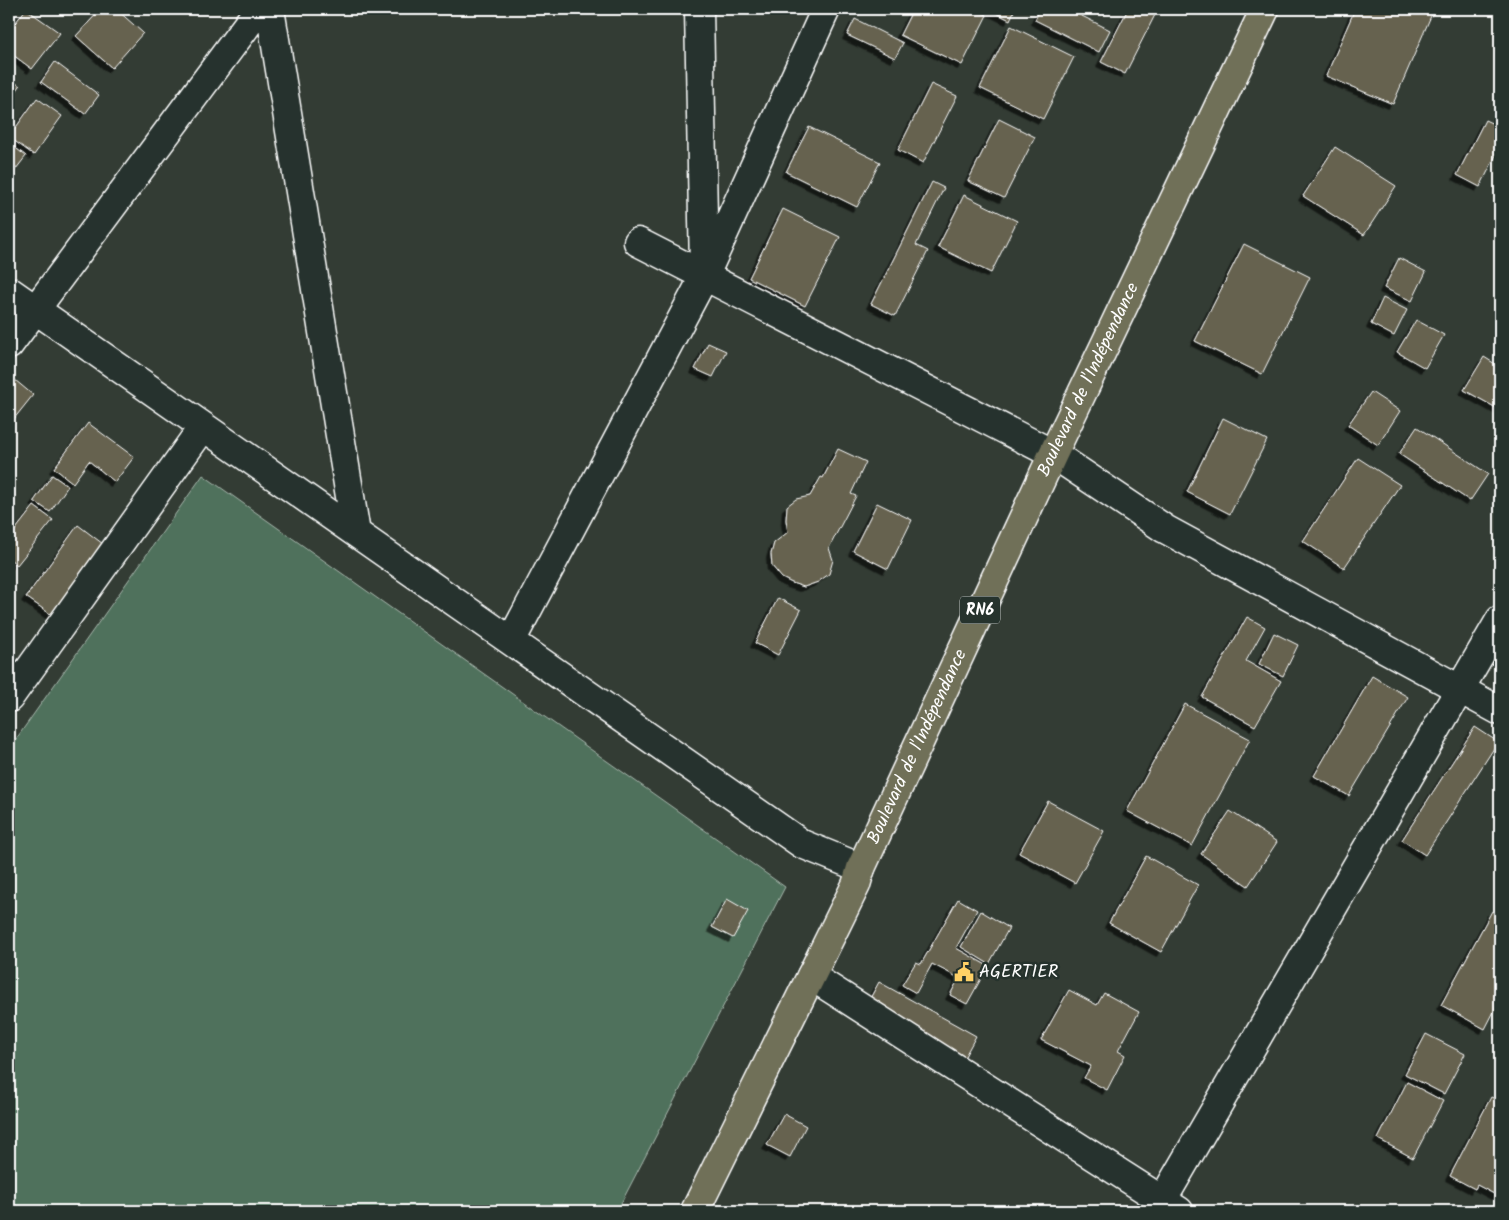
<svg xmlns="http://www.w3.org/2000/svg" width="1509" height="1220" font-family="Kalam,sans-serif">
<style>
.green{fill:#50715c;stroke:#a8b8ae}
.building{fill:#66624f;stroke:#fff;filter:url(#shadow)}
.lines{fill:none;stroke-linecap:round;stroke-linejoin:round}
.street-casing{stroke:#fff;stroke-width:31}
.highway-casing{stroke:#fff;stroke-width:31}
.street{stroke:#26332d;stroke-width:28}
.highway{stroke:#706f59;stroke-width:28}
.labels{text-anchor:middle;dominant-baseline:central;stroke-width:5;stroke-linejoin:round;paint-order:stroke}
.shield{fill:#26332d;stroke:#bec2c0;stroke-width:1}
.shield-label{font-size:16px;font-weight:bold;fill:#fff}
.street-label{font-size:18px;fill:#fff;stroke:#26332d}
.poi-label{font-size:18px;fill:#fff;stroke:#26332d;text-anchor:start}
</style>
<defs>
<filter id="shadow"><feDropShadow dx="-4.5" dy="4.5" stdDeviation="0" flood-color="#0009"/></filter>
</defs>
<rect width="100%" height="100%" fill="#333c34"/>
<filter id="ink" filterUnits="userSpaceOnUse"><feTurbulence type="fractalNoise" baseFrequency=".02" numOctaves="2"/><feDisplacementMap in="SourceGraphic" scale="10" xChannelSelector="R" yChannelSelector="G"/><feConvolveMatrix kernelMatrix="1 2 1 2 8 2 1 2 1" color-interpolation-filters="sRGB"/></filter>
<g filter="url(#ink)">
<path class="green" d="M203 475 785 887 617 1211H9V749Z"/>
<path class="building" d="M26 9 60 33 32 69 9 52V31Z
M101 9H116L143 33 112 68 76 36Z
M913 9H973L987 15 962 65 900 35Z
M988 9H1015L1010 20Z
M1040 9H1068L1110 30 1099 52 1035 20Z
M1128 9H1158L1125 74 1101 62Z
M1355 9H1434L1393 104 1326 76Z
M855 19 903 43 895 58 847 35Z
M1011 26 1074 57 1043 119 980 88Z
M55 62 99 95 85 114 41 82Z
M9 78 20 86 9 101Z
M931 84 957 96 923 163 898 150Z
M37 98 62 116 34 155 9 137Z
M999 119 1035 137 1004 198 968 181Z
M1485 120 1500 127V147L1480 187 1457 175Z
M809 127 880 162 857 207 786 172Z
M9 143 26 156 9 178Z
M1335 147 1396 186 1364 235 1303 196Z
M932 182 944 188 916 245 928 251 895 316 871 304Z
M964 195 1017 221 991 273 938 247Z
M783 209 840 237 805 306 749 278Z
M1244 244 1310 277 1262 374 1195 341Z
M1399 258 1426 272 1412 301 1384 288Z
M1383 298 1407 310 1394 336 1371 324Z
M1416 320 1444 335 1425 368 1397 352Z
M708 343 726 351 713 377 695 369Z
M1484 357 1500 367V410L1464 390Z
M9 375 33 395 9 425Z
M1371 392 1400 411 1378 445 1348 425Z
M1223 418 1267 440 1230 514 1187 492Z
M88 423 134 457 115 482 89 461 73 483 54 468Z
M1417 427 1488 474 1470 501 1399 454Z
M838 449 866 462 851 494 856 496 829 548 833 560 829 574 818 582 804 587 792 583 782 578 772 566 771 554 774 543 788 532 786 520 787 506 796 499 810 496 821 477 823 478Z
M1358 458 1400 485 1344 568 1303 541Z
M52 475 68 486 50 512 34 501Z
M877 503 912 520 888 569 853 551Z
M34 506 53 520 17 565 9 558V538Z
M78 525 107 547 56 618 26 597Z
M778 598 801 610 778 655 755 643Z
M1247 617 1265 627 1246 661 1281 681 1255 726 1202 697Z
M1274 633 1298 645 1283 676 1259 664Z
M1372 676 1408 697 1349 796 1314 776Z
M1185 704 1250 739 1192 846 1127 811Z
M1475 727 1498 742 1425 855 1402 840Z
M1048 801 1104 831 1075 883 1019 853Z
M1230 811 1277 842 1248 886 1201 854Z
M1146 856 1198 885 1161 952 1109 923Z
M727 899 748 911 733 938 712 927Z
M958 899 977 910 956 948 988 966 967 1004 950 995 959 978 932 964 916 993 902 985 916 962 921 964Z
M981 911 1009 928 989 964 961 947Z
M1492 911 1500 916V1000L1485 1029 1441 1005Z
M879 982 976 1036 964 1058 867 1004Z
M1069 990 1097 1005 1104 993 1139 1012 1118 1051 1125 1055 1107 1090 1084 1078 1091 1066 1041 1040Z
M1426 1034 1465 1054 1444 1094 1405 1074Z
M1407 1082 1443 1101 1413 1158 1378 1139Z
M1491 1097 1500 1101V1188L1496 1195 1477 1185 1475 1189 1450 1176Z
M784 1114 806 1126 790 1157 767 1145Z"/>
<g class="lines">
<defs>
<path id="street" d="M270 9 356 533
M699 9 704 270
M638 242 1053 454 1165 529 1500 711
M9 291 802 844 861 868
M9 345 259 9
M511 641 704 277 826 9
M9 698 203 427
M811 976 1179 1211
M1162 1201 1500 620"/>
<g id="highway">
<path id="s1" d="M695 1211 856 885 861 868 1053 454 1265 9"/>
</g>
</defs>
<use href="#street" class="street-casing"/>
<use href="#highway" class="highway-casing"/>
<use href="#street" class="street"/>
<use href="#highway" class="highway"/>
</g>
</g>
<defs>
<symbol id="civic-bare" viewBox="-9 -9 18 18"><path d="M-.6-6.5H3V-4.5H.6V-3L4-1V1h2V6H-6V1h2V-1L-.6-3ZM-1.2 2.5V6h2.4V2.5Z" fill="#ffd166" stroke="#26332d" stroke-width="2.5" paint-order="stroke"/></symbol>
</defs>
<g fill-rule="evenodd">
<use href="#civic-bare" x="950" y="958" width="28" height="28"/>
</g>
<g class="labels">
<rect class="shield" x="960" y="596.5" width="40" height="27" rx="4"/>
<g class="shield-label">
<text x="980" y="610">RN6</text>
</g>
<g class="street-label">
<text stroke="none"><textPath href="#s1" startOffset="920">Boulevard de l'Indépendance</textPath></text>
<text stroke="none"><textPath href="#s1" startOffset="515">Boulevard de l'Indépendance</textPath></text>
</g>
<g class="poi-label">
<text x="979" y="972">AGERTIER</text>
</g>
</g>
<rect width="1509" height="1220" fill="none" stroke="#26332d" stroke-width="30"/>
<rect x="15" y="15" width="1479" height="1190" fill="none" stroke="#fff" stroke-width="2" filter="url(#ink)"/>
</svg>
